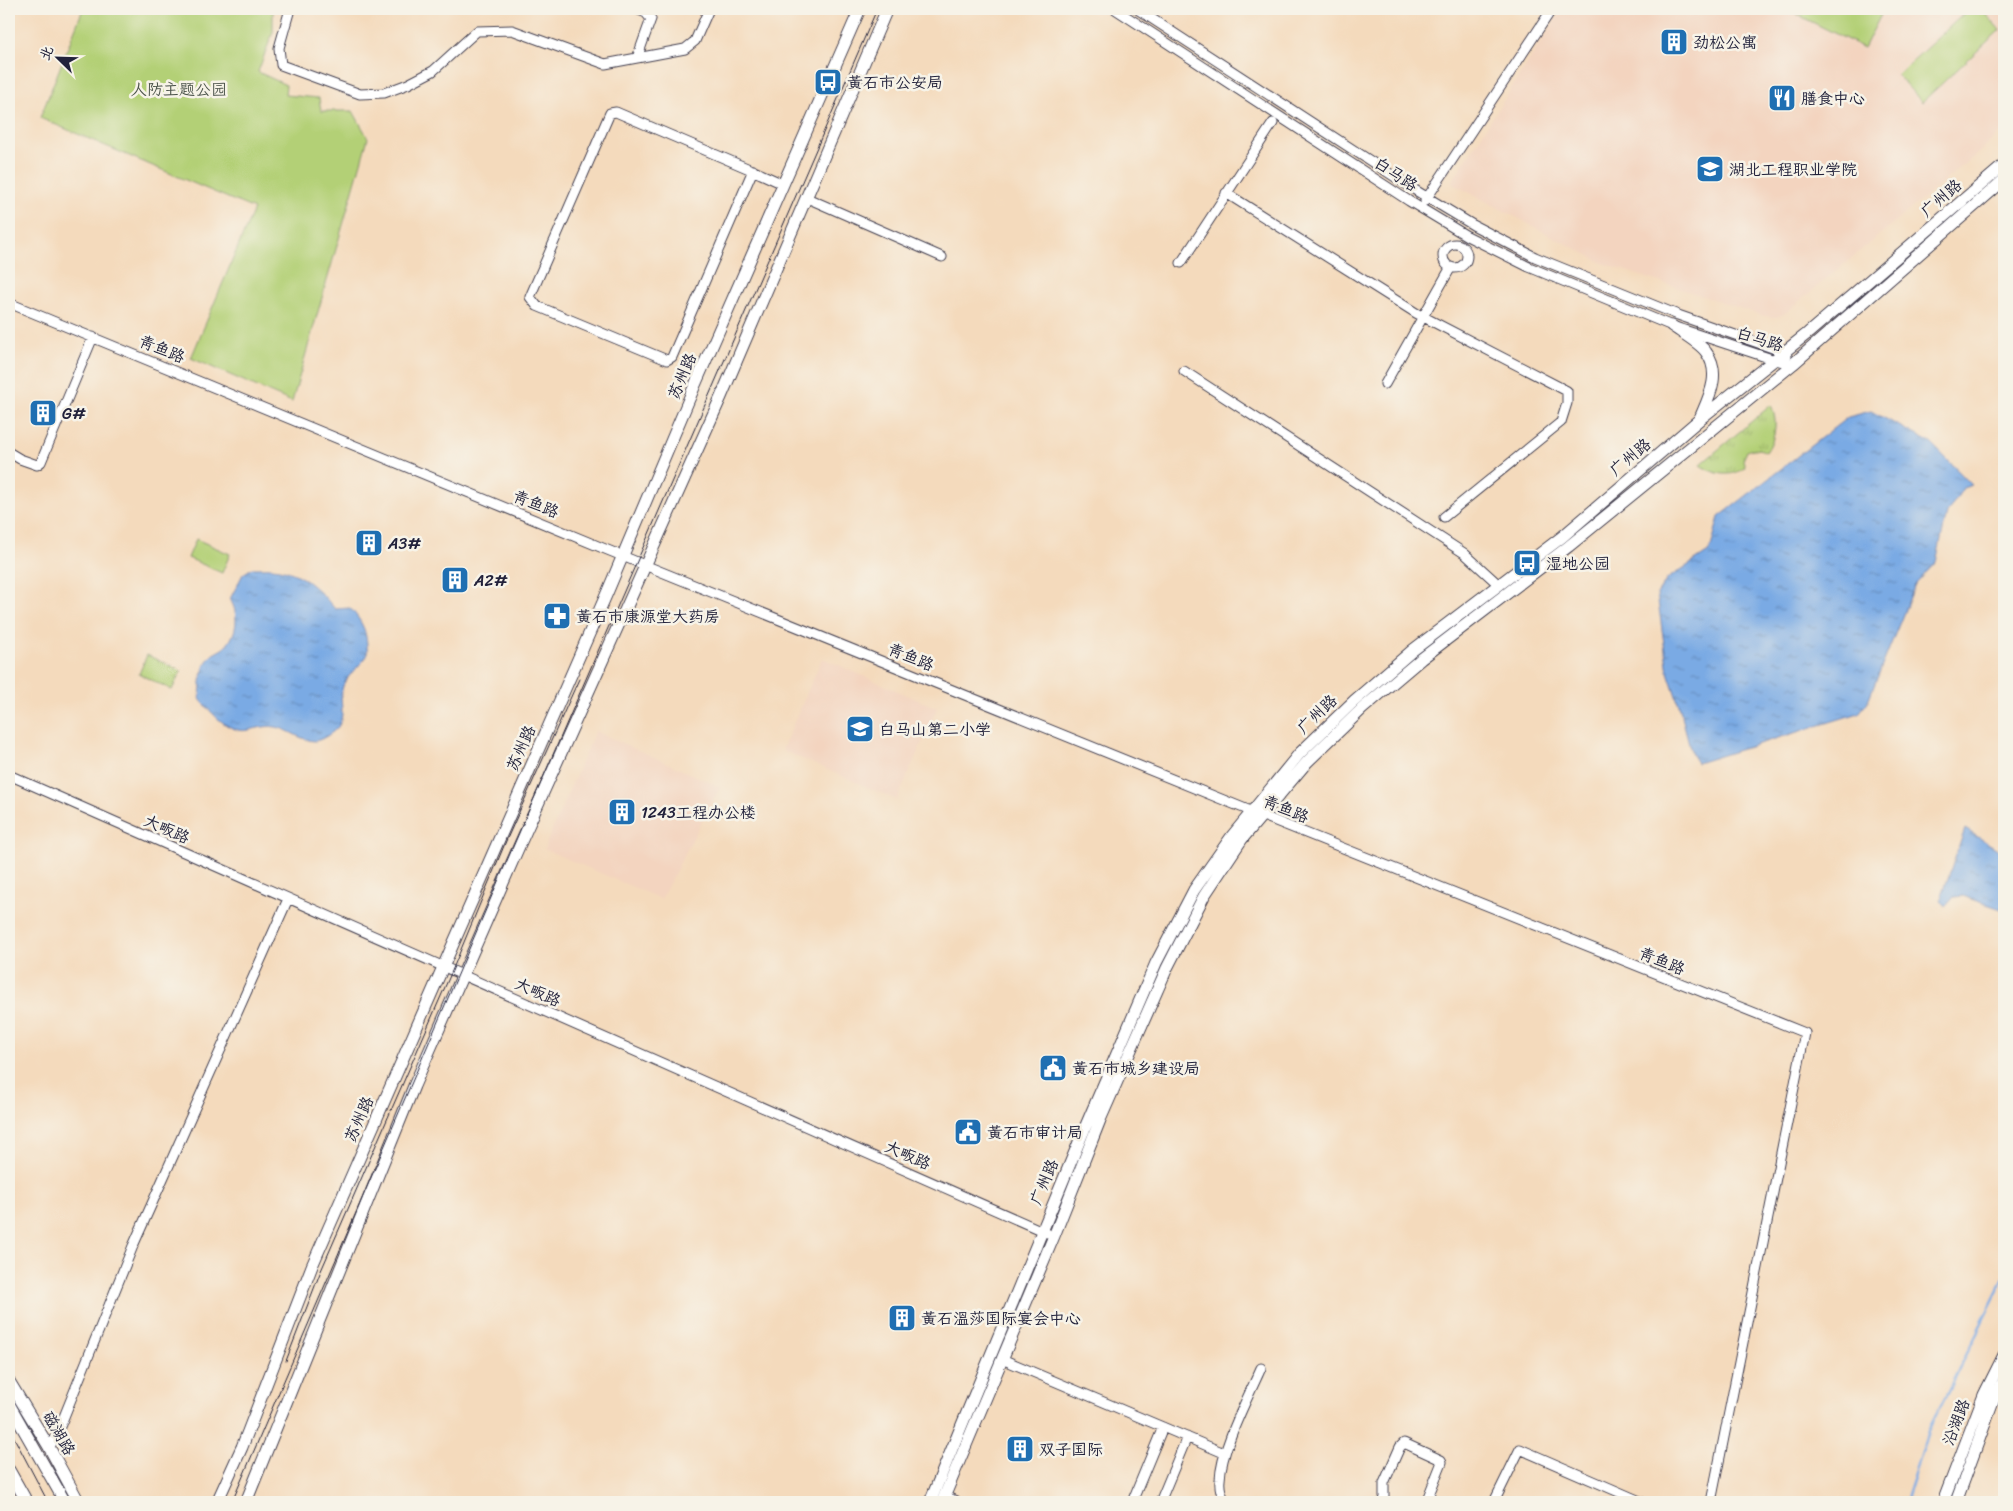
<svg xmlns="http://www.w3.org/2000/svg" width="2013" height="1511" font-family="Sriracha,'LXGW WenKai TC',sans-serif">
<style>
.built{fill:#f3d4bf}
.grass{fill:url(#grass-tufts);stroke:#6a7958}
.park{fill:#b3d076;stroke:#6a7958}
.water{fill:url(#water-ripples);stroke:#4e6690}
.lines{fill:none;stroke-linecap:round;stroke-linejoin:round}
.stream{stroke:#7aaae4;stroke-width:2.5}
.minor-casing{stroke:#423e4e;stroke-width:11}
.major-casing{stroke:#423e4e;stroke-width:13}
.minor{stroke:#fff;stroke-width:9}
.major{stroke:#fff;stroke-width:11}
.tram{stroke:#22223b;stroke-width:1}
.labels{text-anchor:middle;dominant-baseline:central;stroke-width:5;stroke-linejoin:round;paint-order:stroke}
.poi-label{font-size:16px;fill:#22223b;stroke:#f7f3e8;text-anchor:start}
.park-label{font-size:16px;fill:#4e564d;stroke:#f7f3e8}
.street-label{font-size:16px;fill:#22223b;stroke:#f7f3e8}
</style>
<defs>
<pattern id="grass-tufts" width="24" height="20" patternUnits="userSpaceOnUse" patternTransform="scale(1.25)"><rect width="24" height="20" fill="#b3d076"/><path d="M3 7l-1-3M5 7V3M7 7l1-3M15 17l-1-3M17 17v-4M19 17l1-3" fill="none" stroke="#9ab267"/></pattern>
<pattern id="water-ripples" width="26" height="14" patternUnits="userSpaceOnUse" patternTransform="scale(1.25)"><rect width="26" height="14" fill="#7aaae4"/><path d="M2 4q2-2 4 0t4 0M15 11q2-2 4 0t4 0" fill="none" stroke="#648aba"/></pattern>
</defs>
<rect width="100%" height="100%" fill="#f7f3e8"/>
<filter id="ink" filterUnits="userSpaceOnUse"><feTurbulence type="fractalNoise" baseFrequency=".02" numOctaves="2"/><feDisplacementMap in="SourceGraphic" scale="10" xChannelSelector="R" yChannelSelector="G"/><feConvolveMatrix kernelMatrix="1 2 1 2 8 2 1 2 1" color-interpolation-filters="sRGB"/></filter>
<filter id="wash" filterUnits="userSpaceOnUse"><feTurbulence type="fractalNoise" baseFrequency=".0096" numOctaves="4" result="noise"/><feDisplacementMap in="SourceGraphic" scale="20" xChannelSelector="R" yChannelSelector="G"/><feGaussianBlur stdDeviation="1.12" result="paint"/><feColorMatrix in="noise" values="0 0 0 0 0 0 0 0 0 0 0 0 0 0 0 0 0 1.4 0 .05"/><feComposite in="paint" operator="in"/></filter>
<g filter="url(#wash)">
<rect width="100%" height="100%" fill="#f4dabc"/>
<path class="built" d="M1562 9H2004V129L1977 154 1784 314 1777 317 1764 316 1605 264 1451 183Z
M822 658 937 708 897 800 782 750Z
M595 731 720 787 661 899 544 849Z"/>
<path class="grass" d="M1771 405C1778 421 1776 438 1766 452 1759 448 1754 448 1747 451L1743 460 1745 467C1732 479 1713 474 1700 465Z"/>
<path class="park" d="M83 9H273V32L258 72 286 85 285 95 319 98 321 111H353L368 138 292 402 191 358 254 209 40 118Z
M1786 9H1884L1864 48Z
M1969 9H1981L2000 30 1922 102 1897 75Z
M196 539 230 554 222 573 188 558Z
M147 655 181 671 172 690 139 674Z"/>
<path class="water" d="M1871 411 1931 443 1972 485 1963 488 1947 513 1936 562 1915 585 1867 703 1859 713 1697 763 1692 755 1679 705 1668 672 1657 594 1667 579 1710 551 1719 517 1848 417Z
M252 568C261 568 271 567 279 569 303 573 321 592 335 609L350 608C364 623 368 635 367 656 360 666 345 677 342 689 339 702 346 714 338 727 334 732 322 740 315 741 302 741 288 729 276 727 262 724 248 733 238 730 222 726 210 711 200 699 201 686 200 668 210 657 214 652 221 651 226 646 238 632 239 614 230 599L243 574Z
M1965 829 2004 853V910L1963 896 1954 897 1946 906 1940 901Z"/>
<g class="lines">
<path class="stream" d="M1905 1502 1928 1431 2004 1278"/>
</g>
</g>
<g filter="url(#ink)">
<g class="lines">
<defs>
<path id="minor" d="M290 9 279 48 281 65 360 94 384 93 408 84 433 71 477 31 512 30 605 64 685 49 695 41 709 9
M636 9 646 13 651 19 637 58
M1115 9 1409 201 1467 236 1529 267 1672 326 1775 360 1793 364
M1137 9 1415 190 1473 225 1535 257 1678 315 1784 352 1787 356
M753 170 672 357 667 360 537 306 530 297 610 113 616 112 761 174 783 184
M1226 193 1416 313 1567 391V403L1561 422 1444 517
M807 198 942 257
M1425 201 1552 9
M1443 256a12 12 0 1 1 24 0a12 12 0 1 1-24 0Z
M1181 263 1273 123
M9 303 610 551 1263 816 1805 1033 1711 1502
M1184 371 1464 553 1499 585
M1385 384 1451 267
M10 453 20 459 37 465 41 462 93 337
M9 775 1047 1233
M1002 1359 1224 1453
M49 1447 55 1439 133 1246 288 899
M945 1496 958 1502
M1132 1502 1163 1427
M1160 1502 1187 1437
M1225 1502C1222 1496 1219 1488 1220 1480 1221 1448 1248 1398 1261 1368
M1382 1502 1384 1498V1483L1400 1447 1404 1443 1441 1460 1442 1462 1426 1502
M1494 1502 1520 1449 1642 1502"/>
<path id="major" d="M1672 326C1682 333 1700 343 1706 352 1722 373 1709 397 1700 418
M9 1381 49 1447 79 1502
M9 1404 65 1502
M9 1470 27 1502
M217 1502 242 1447 312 1266 607 593 695 385 860 9
M246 1502 414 1086 520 844 721 397 887 9
M930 1502 1084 1130 1156 963 1194 890 1232 836 1299 754 1354 701 1413 650 1562 537 1700 419 1808 333 2004 165
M942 1502 1054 1236 1100 1120 1167 968 1204 896 1242 839 1307 762 1362 709 1421 659 1569 546 1793 364 2004 180
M1943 1502 1984 1395 2004 1355
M1956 1502 1994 1399 2004 1380"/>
</defs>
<use href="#minor" class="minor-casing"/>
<use href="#major" class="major-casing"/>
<use href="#minor" class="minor"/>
<use href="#major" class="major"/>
<path class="tram" d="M286 1361 320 1273 452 971 506 841 579 679
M9 1428 48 1502
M232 1502 499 879 877 9"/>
</g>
</g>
<defs>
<symbol id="building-square" viewBox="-11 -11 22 22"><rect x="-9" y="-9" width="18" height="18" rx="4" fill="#1f6fb2" stroke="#f7f3e8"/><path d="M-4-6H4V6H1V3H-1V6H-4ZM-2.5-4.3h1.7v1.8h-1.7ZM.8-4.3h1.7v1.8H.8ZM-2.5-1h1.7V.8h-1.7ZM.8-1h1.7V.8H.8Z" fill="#fff"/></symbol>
<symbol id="bus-square" viewBox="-11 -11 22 22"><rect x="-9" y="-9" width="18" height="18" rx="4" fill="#1f6fb2" stroke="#f7f3e8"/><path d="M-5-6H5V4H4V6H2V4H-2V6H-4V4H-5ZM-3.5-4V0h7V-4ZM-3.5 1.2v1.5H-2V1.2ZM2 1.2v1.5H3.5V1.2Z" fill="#fff"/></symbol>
<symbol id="restaurant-square" viewBox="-11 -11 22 22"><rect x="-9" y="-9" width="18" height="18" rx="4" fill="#1f6fb2" stroke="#f7f3e8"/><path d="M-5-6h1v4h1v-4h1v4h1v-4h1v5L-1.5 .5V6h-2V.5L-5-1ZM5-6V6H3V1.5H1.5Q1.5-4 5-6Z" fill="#fff"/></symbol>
<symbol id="university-square" viewBox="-11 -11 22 22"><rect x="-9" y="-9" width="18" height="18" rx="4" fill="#1f6fb2" stroke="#f7f3e8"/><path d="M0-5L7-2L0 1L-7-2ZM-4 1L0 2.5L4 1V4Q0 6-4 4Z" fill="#fff"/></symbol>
<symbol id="pharmacy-square" viewBox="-11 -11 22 22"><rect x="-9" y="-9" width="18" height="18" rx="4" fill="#1f6fb2" stroke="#f7f3e8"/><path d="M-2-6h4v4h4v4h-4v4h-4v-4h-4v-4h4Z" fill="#fff"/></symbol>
<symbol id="school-square" viewBox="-11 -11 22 22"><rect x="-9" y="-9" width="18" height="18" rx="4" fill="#1f6fb2" stroke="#f7f3e8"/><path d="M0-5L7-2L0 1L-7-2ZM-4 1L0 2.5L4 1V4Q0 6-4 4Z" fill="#fff"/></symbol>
<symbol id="civic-square" viewBox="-11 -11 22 22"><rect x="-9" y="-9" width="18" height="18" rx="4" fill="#1f6fb2" stroke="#f7f3e8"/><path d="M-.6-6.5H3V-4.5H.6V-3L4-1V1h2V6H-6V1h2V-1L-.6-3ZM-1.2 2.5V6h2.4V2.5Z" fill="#fff"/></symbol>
</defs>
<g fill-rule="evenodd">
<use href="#building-square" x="1658" y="26" width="32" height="32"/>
<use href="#bus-square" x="812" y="66" width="32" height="32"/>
<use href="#restaurant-square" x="1766" y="82" width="32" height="32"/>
<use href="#university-square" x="1694" y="153" width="32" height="32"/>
<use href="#building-square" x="27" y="397" width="32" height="32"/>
<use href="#building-square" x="353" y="527" width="32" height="32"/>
<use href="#bus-square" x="1511" y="547" width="32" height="32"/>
<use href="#building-square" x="439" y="564" width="32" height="32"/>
<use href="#pharmacy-square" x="541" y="600" width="32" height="32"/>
<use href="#school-square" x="844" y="713" width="32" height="32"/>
<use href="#building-square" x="606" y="796" width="32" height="32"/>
<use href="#civic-square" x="1037" y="1052" width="32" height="32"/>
<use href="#civic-square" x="952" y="1116" width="32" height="32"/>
<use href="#building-square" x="886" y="1302" width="32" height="32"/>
<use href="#building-square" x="1004" y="1433" width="32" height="32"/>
</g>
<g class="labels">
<g class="poi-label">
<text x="1693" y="42">劲松公寓</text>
<text x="847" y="82">黄石市公安局</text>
<text x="1801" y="98">膳食中心</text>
<text x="1729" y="169">湖北工程职业学院</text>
<text x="62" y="413">G#</text>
<text x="388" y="543">A3#</text>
<text x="1546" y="563">湿地公园</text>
<text x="474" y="580">A2#</text>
<text x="576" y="616">黄石市康源堂大药房</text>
<text x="879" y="729">白马山第二小学</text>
<text x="641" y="812">1243工程办公楼</text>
<text x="1072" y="1068">黄石市城乡建设局</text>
<text x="987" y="1132">黄石市审计局</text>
<text x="921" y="1318">黄石温莎国际宴会中心</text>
<text x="1039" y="1449">双子国际</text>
</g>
<g class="park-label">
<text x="179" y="89">人防主题公园</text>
</g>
<g class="street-label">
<text transform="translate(1396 174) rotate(33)">白马路</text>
<text transform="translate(1941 198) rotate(-41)">广州路</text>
<text transform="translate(1760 339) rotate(17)">白马路</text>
<text transform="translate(162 349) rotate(22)">青鱼路</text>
<text transform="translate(682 376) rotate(-67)">苏州路</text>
<text transform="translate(1630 457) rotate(-40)">广州路</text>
<text transform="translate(536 504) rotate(22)">青鱼路</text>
<text transform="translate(911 657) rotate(22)">青鱼路</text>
<text transform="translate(1317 714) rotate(-44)">广州路</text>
<text transform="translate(521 748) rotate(-66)">苏州路</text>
<text transform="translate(1286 809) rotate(22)">青鱼路</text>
<text transform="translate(167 829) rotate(24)">大畈路</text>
<text transform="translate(1662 961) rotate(22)">青鱼路</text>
<text transform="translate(538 992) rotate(24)">大畈路</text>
<text transform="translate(359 1119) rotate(-66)">苏州路</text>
<text transform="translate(908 1155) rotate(24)">大畈路</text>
<text transform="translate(1044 1182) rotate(-67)">广州路</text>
<text transform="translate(1956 1422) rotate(-69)">沿湖路</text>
<text transform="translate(59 1433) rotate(60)">磁湖路</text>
</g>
</g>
<rect width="2013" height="1511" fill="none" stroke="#f7f3e8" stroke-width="30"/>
<g transform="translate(58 58) rotate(293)" stroke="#f7f3e8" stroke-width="4" paint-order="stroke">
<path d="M0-4L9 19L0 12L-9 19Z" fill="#22223b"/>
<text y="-8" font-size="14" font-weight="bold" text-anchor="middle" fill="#22223b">北</text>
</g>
</svg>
